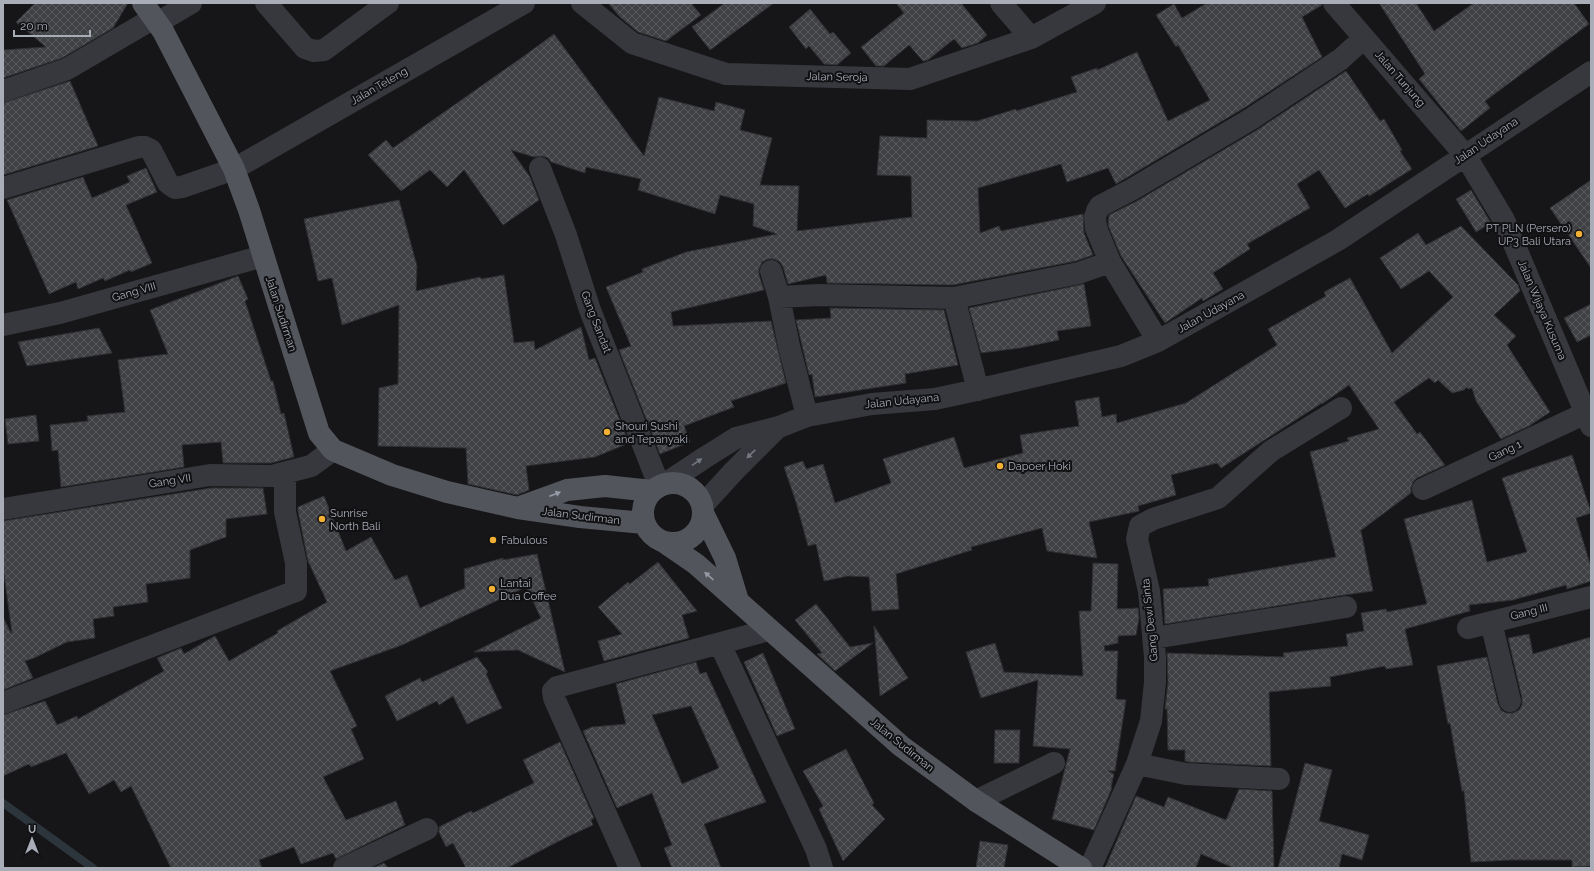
<svg xmlns="http://www.w3.org/2000/svg" width="1594" height="871" font-family="Raleway,sans-serif">
<style>
.lines{fill:none;stroke-linecap:round;stroke-linejoin:round}
.stream{stroke:#2c353c;stroke-width:8}
.building{fill:url(#building-cross-hatch);stroke:#303034;fill-rule:evenodd}
.minor{stroke:#37383d;stroke-width:22}
.major{stroke:#53555c;stroke-width:22}
.oneway{fill:#757881}
.oneway2{fill:#979ba6}
.poi-dot{fill:#f2b134;stroke:#111113;stroke-width:1.5}
.labels{text-anchor:middle;dominant-baseline:central;stroke-width:4;stroke-linejoin:round;paint-order:stroke}
.street-label{font-size:11px;fill:#a8adb8;stroke:#111113}
.poi-label{font-size:11px;fill:#a8adb8;stroke:#111113;text-anchor:start}
</style>
<defs>
<pattern id="building-cross-hatch" width="8" height="8" patternUnits="userSpaceOnUse"><rect width="8" height="8" fill="#404145"/><path d="M0 0l8 8M0 8l8-8" fill="none" stroke="#595a5e"/></pattern>
</defs>
<rect width="100%" height="100%" fill="#161618"/>
<g class="lines">
<path class="stream" d="M3 803 93 868"/>
</g>
<path class="building" d="M35 3H128L113 28 62 58 3 78V50L46 47 16 22Z
M608 3H691L701 15 666 41 638 32 620 17Z
M725 3H774L710 50 692 27Z
M896 3H961L987 35 978 43 962 48 954 39 928 60 923 61 909 45 884 66H876L861 47 904 13Z
M1207 3H1322V5L1302 17 1322 57 1244 108 1116 184 1108 168 1067 182 1061 164 978 188 980 233 999 226 1001 231 1083 214 1084 233 1093 255 1076 261 953 285 827 283 826 275 788 284 783 267 780 262 774 259H768L762 262 759 269V275L764 290 671 312 673 326 771 321 786 383 731 401 734 407 684 426 690 442 660 454 619 350 631 346 606 287 643 272 642 269 686 252 777 234 753 226 754 204 720 195 715 214 638 190 641 179 586 167 585 173 551 162 548 158 542 156 534 157 511 150 530 177 539 200 503 225 464 170 447 187 430 170 401 191 368 155 386 140 393 148 524 56 554 34 644 156 659 97 714 111 716 102 745 110 740 130 772 138 760 185 799 186 797 231 912 217 911 176 877 175 880 136 927 138V120L977 121 1016 109V111L1077 92 1071 77 1097 68V70L1137 52 1168 121 1210 100 1178 45 1176 47 1156 15 1174 4 1182 18Z
M1379 3H1416L1434 31 1474 3H1574L1589 24 1485 101 1490 108 1461 131 1419 79 1425 74Z
M810 9 830 34 833 32 851 53 837 65 824 64 809 46 806 49 789 27Z
M1346 71 1380 121 1384 119 1402 150 1400 151 1412 169 1369 196 1368 194 1345 208 1319 170 1297 184 1310 208 1247 244 1250 249 1213 273 1223 289 1203 301 1202 298 1165 323 1121 256 1108 225 1109 215 1137 201 1257 130Z
M70 81 98 146 3 175V103Z
M146 168 157 192 126 205 152 263 131 272 130 270 105 281 103 278 78 289 76 282 49 294 7 200 83 177 92 198 130 182 127 176Z
M1591 180V268L1550 208Z
M1471 190 1491 223 1476 232 1456 199Z
M399 200 417 266 416 291 480 277 481 279 504 275 514 343 534 341 535 350 581 327 589 360 595 358 629 443 595 457 526 466 529 490 517 495 468 484 466 448 378 446 379 388 398 384 399 305 342 325 332 278 318 281 304 219Z
M1461 226 1518 285 1520 291 1494 315 1516 336 1507 345 1550 412 1529 426 1501 439 1476 401 1472 388 1468 389 1467 387 1464 390 1452 393 1438 380 1435 383 1429 378 1394 402 1417 434 1420 432 1445 465 1417 478 1413 482 1411 488V493L1360 531H1361L1373 591 1344 595 1165 624 1163 589 1209 586 1208 579 1336 557 1310 452 1349 441 1347 438 1379 429 1349 385 1322 404V403L1221 468 1217 463 1171 475 1176 495 1138 506 1139 511 1089 522 1097 558 1047 551 1042 528 971 547 972 550 896 574 899 609 872 611 869 577 848 576 824 581 816 544 808 546 796 502 784 467 803 461 806 469 823 464 835 503 891 483 883 459 954 437 964 468 1023 453 1020 435 1079 426 1075 401 1099 397 1102 417 1116 414 1117 423 1186 403 1277 345 1268 329 1326 296 1324 292 1350 278 1392 353 1453 297 1429 271 1401 289 1380 258 1418 233 1426 245Z
M238 276 248 299 245 301 271 381H273L281 414 284 413 294 457 271 463H223L221 442 182 445 184 467 61 487 58 450 52 451 50 425 88 421 87 416 125 412 118 360 168 354 150 310Z
M1084 284 1091 326 1057 331 1059 340 1020 348 981 353 969 308Z
M1591 304V335L1577 342 1564 318Z
M830 308 944 310 958 365 905 374 906 383 815 397 812 374 809 375 796 320 831 318Z
M99 328 112 353 27 366 18 342Z
M36 415 39 441 8 444 5 419Z
M1572 455 1591 512V513L1576 518 1591 567V581L1567 589 1566 585 1513 600 1469 605 1470 611 1405 629 1413 665 1386 669 1385 666 1330 677 1331 686 1269 692 1271 766 1188 762 1185 761V750H1168L1167 709H1165L1168 682 1167 653 1284 657 1283 653 1348 646 1346 634 1364 631 1361 613 1386 609 1387 612 1427 604 1404 519 1472 500 1487 562 1527 552 1502 478Z
M211 488H263L267 514 226 519V537L190 550V578L146 584 148 602 113 607 114 616 93 619 95 638 67 642 34 658 25 661 33 678 3 690V617L11 633H12L3 567V521Z
M324 496 346 551 371 537 395 580 407 575 420 608 465 588 464 569 503 558V560L537 554 565 672 518 650 474 652 541 618 526 587 402 645 330 671 357 726 351 729 364 759 323 777 346 820 396 801 405 825 336 859 333 853 301 864 294 847 259 860 262 868H171L131 786 121 792 114 780 89 794 66 753 31 767 29 764 3 776V715L45 701 57 725 77 716 78 719 164 671 157 658 181 648 184 654 215 636 229 661 278 633 277 631 327 602 308 561 298 511V507Z
M658 562 697 611 682 615 689 638 604 661 598 641 622 634 598 607 628 582 630 584Z
M1093 563 1118 564 1117 609 1138 608 1139 618 1136 635 1118 636V643L1104 646 1105 651H1118L1116 699 1126 700 1115 771H1108L1114 774 1111 787 1112 788 1094 830 1052 819 1070 749 1033 746 1038 680 981 698 966 652 995 643 1004 672 1083 676 1079 611H1091Z
M816 604 850 647 873 643 835 671 817 654 822 653 795 620Z
M874 626 908 678 880 696Z
M1529 634 1533 654 1591 637V866L1572 867V860H1511L1471 862 1464 791H1462L1456 758 1450 723 1448 724 1437 666 1487 657 1498 704 1501 710 1506 713H1513L1519 710 1522 705V698L1508 638Z
M763 653 795 729 777 736 744 662Z
M477 657 488 672 486 674 502 708 467 724 453 696 439 705 437 701 397 721 385 696 420 678 422 682Z
M696 662 700 674 706 672 766 802 704 824 721 868H672L664 848 672 845 652 793 617 808 583 731 592 727 626 724 616 684ZM691 706 719 768 682 784 652 715Z
M995 730H1020L1019 763H994Z
M560 742 594 818 591 820 593 825 567 837 507 868H466L453 843 446 847 439 832V827L471 811 473 813 534 783 523 760Z
M846 749 874 803 872 805 885 819 843 861 819 809 823 806 803 771Z
M1305 763 1332 770 1319 821 1369 835 1362 860 1342 854 1339 868H1278Z
M1239 789 1272 791 1274 868H1234L1201 854 1196 868H1105L1136 796 1164 807 1168 797 1226 820Z
M980 841 1008 845 1004 868H976Z
M384 863 388 868H373Z"/>
<g class="lines">
<path class="minor" d="M266 3 305 48 314 51 324 50 388 3
M582 3 632 43 726 74 910 79 1031 38 1095 3
M1001 3 1031 38
M1334 3 1465 155 1504 220 1591 426
M157 23 191 3
M3 91 67 69 154 18
M540 168 566 235 590 310 655 475 661 485
M3 188 139 147H145L151 150 168 183 175 188 182 187 234 169 524 3
M771 271 779 297 789 346 807 416
M779 297 819 295 954 298 1079 273 1110 262
M954 298 978 390
M3 325 60 313 263 256
M1158 341 1110 262 1096 228 1095 217 1097 211 1100 206 1131 190 1251 119 1341 59 1364 38
M665 484 704 458 736 438 779 427 807 416 872 404 935 399 972 391 1121 356 1158 341 1338 240 1591 72
M1423 489 1586 413
M703 505 734 471 778 427
M3 509 210 475 272 476 311 466 333 450
M1491 622 1510 701
M1468 628 1591 597
M1154 638 1346 607
M720 644 816 849 822 868
M3 703 296 591V563L285 512V483L287 472
M1137 764 1186 774 1279 779
M976 801 1054 763
M344 868 427 829
M630 868 554 698 553 691 557 687 769 630
M1090 868 1137 764 1151 721 1155 682V657L1149 591 1137 539 1140 526 1153 519 1218 498 1271 451 1341 408"/>
<path class="major" d="M143 3 163 31 234 169 249 210 319 433 333 450 392 475 447 492 518 508 580 517 644 523
M643 513a30 30 0 1 1 60 0a30 30 0 1 1-60 0Z
M520 507 567 490 605 486 652 491
M704 515 725 558 738 601
M664 542 696 564 901 746 976 801 1081 868"/>
</g>
<defs><path id="oneway-solid" d="M-6-.8H1V-3.2L6.5 0L1 3.2V.8H-6Z"/></defs>
<g class="oneway">
<use href="#oneway-solid" transform="translate(751 454) rotate(136)"/>
<use href="#oneway-solid" transform="translate(697 462) rotate(-34)"/>
</g>
<g class="oneway2">
<use href="#oneway-solid" transform="translate(555 494) rotate(-21)"/>
<use href="#oneway-solid" transform="translate(709 576) rotate(-138)"/>
</g>
<g class="poi-dot">
<circle cx="1579" cy="234" r="4"/>
<circle cx="607" cy="432" r="4"/>
<circle cx="1000" cy="466" r="4"/>
<circle cx="322" cy="519" r="4"/>
<circle cx="493" cy="540" r="4"/>
<circle cx="492" cy="589" r="4"/>
</g>
<g class="labels">
<g class="street-label">
<text transform="translate(837 77) rotate(1)">Jalan Seroja</text>
<text transform="translate(1400 79) rotate(49)">Jalan Tunjung</text>
<text transform="translate(379 86) rotate(-30)">Jalan Teleng</text>
<text transform="translate(1486 141) rotate(-34)">Jalan Udayana</text>
<text transform="translate(134 292) rotate(-16)">Gang VIII</text>
<text transform="translate(1542 310) rotate(67)">Jalan Wijaya Kusuma</text>
<text transform="translate(1211 312) rotate(-29)">Jalan Udayana</text>
<text transform="translate(281 314) rotate(72)">Jalan Sudirman</text>
<text transform="translate(596 322) rotate(69)">Gang Sandat</text>
<text transform="translate(902 401) rotate(-6)">Jalan Udayana</text>
<text transform="translate(1505 451) rotate(-25)">Gang 1</text>
<text transform="translate(170 481) rotate(-9)">Gang VII</text>
<text transform="translate(581 516) rotate(7)">Jalan Sudirman</text>
<text transform="translate(1529 612) rotate(-14)">Gang III</text>
<text transform="translate(1150 620) rotate(-96)">Gang Dewi Sinta</text>
<text transform="translate(902 745) rotate(39)">Jalan Sudirman</text>
</g>
<g class="poi-label">
<text x="1571" y="228" text-anchor="end">PT PLN (Persero)<tspan x="1571" dy="13">UP3 Bali Utara</tspan></text>
<text x="615" y="426">Shouri Sushi<tspan x="615" dy="13">and Tepanyaki</tspan></text>
<text x="1008" y="466">Dapoer Hoki</text>
<text x="330" y="513">Sunrise<tspan x="330" dy="13">North Bali</tspan></text>
<text x="501" y="540">Fabulous</text>
<text x="500" y="583">Lantai<tspan x="500" dy="13">Dua Coffee</tspan></text>
</g>
</g>
<rect width="1594" height="871" fill="none" stroke="#a8adb8" stroke-width="8"/>
<g transform="translate(32 839)" stroke="#111113" stroke-width="3" paint-order="stroke">
<path d="M0-3L7 15L0 10L-7 15Z" fill="#a8adb8"/>
<text y="-6" font-size="11" font-weight="bold" text-anchor="middle" fill="#a8adb8">U</text>
</g>
<path d="M14 30v6h76v-6" fill="none" stroke="#a8adb8" stroke-width="2"/>
<text x="20" y="30" font-size="12" fill="#a8adb8" stroke="#111113" stroke-width="3" paint-order="stroke">20 m</text>
</svg>
